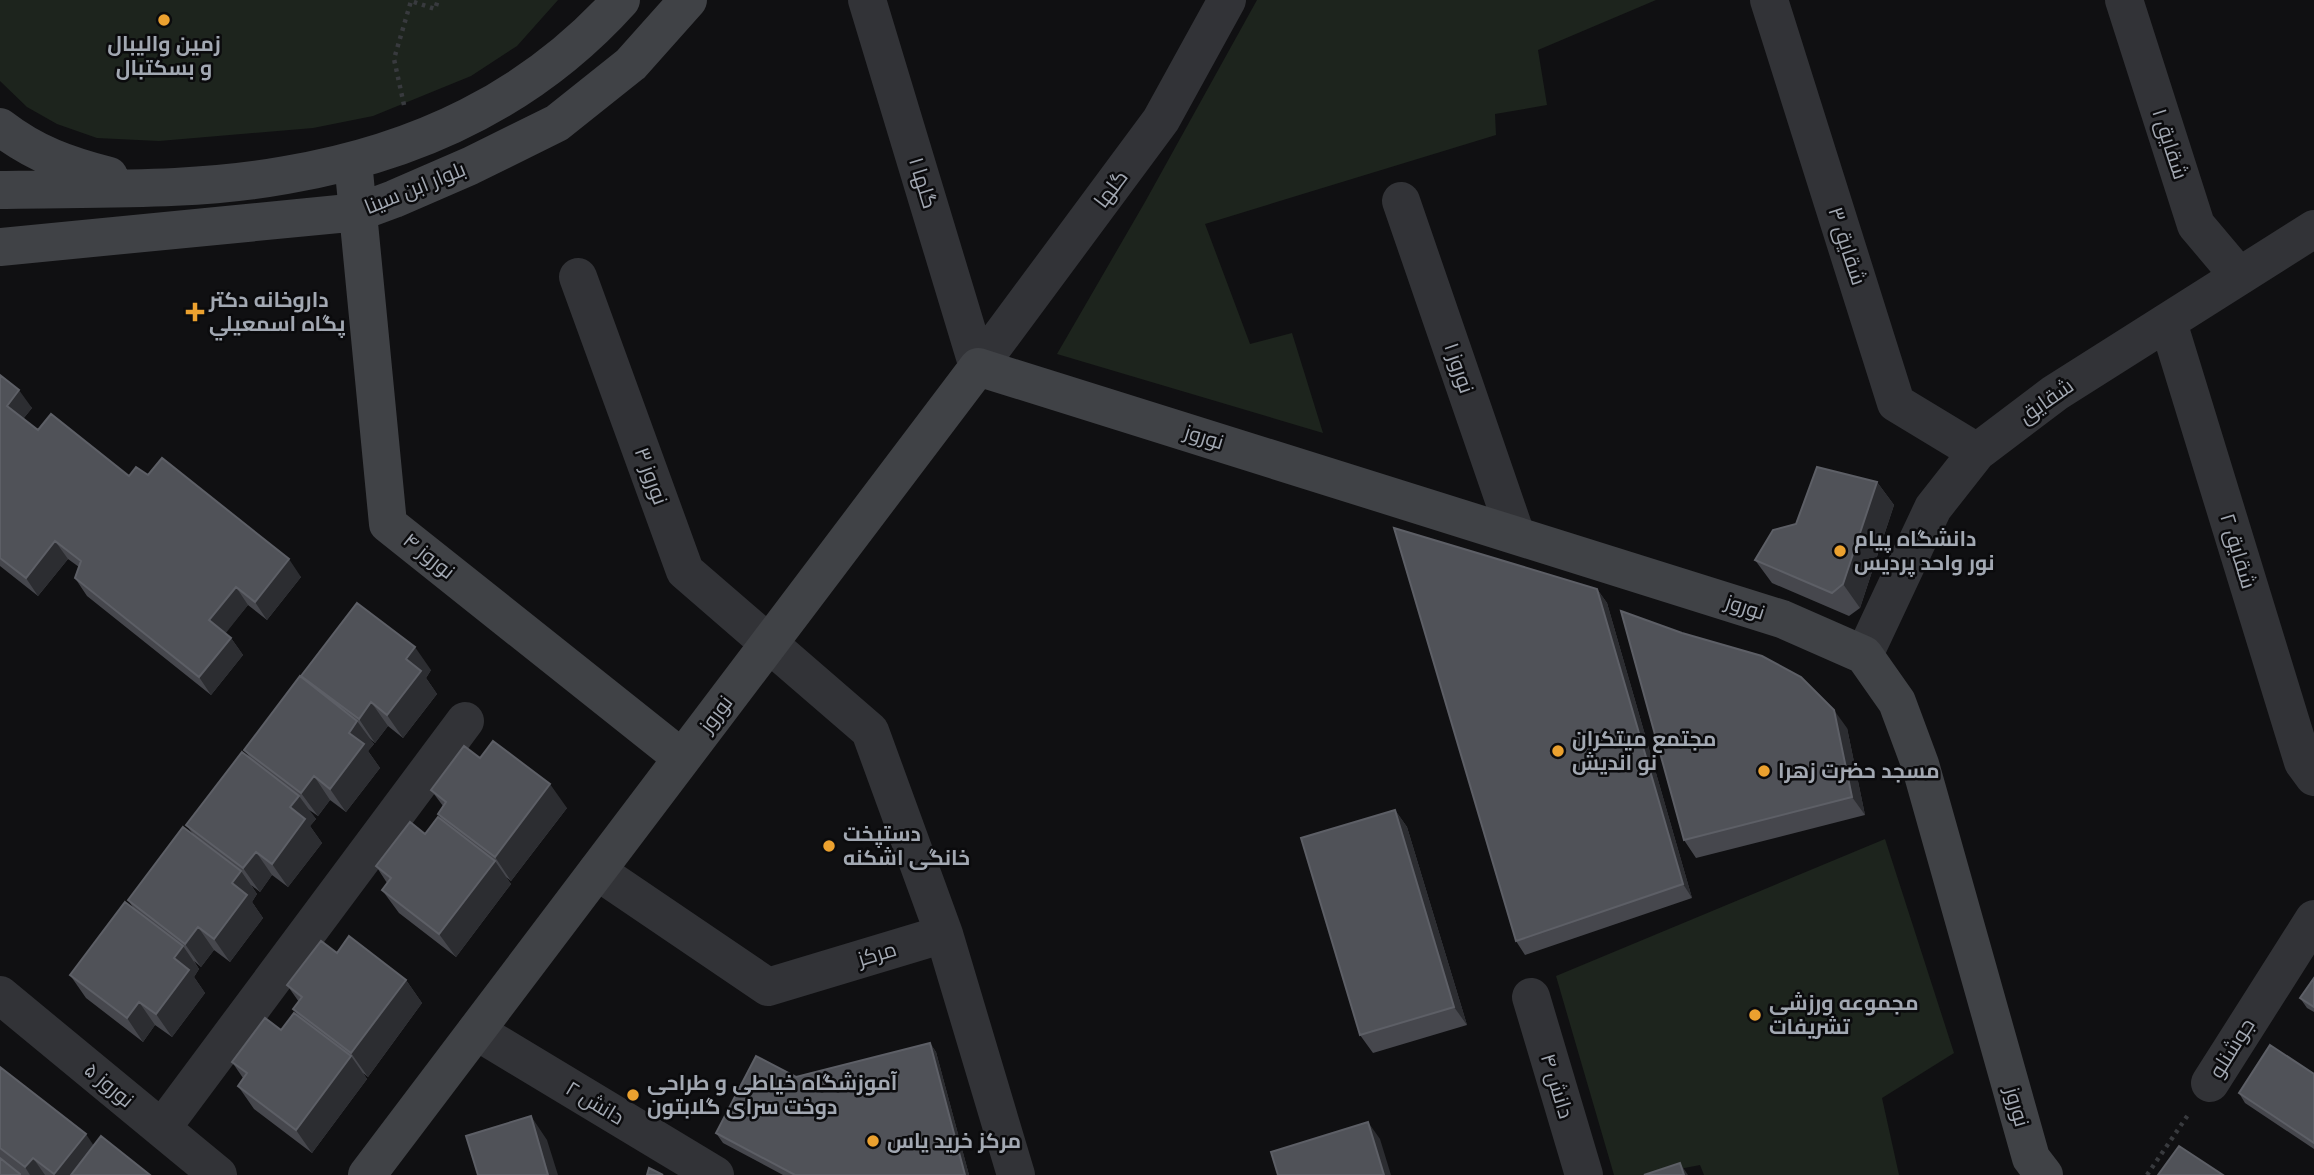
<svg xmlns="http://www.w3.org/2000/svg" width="2314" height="1175" font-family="Karla,Cairo,sans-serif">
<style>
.green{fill:#1d241d}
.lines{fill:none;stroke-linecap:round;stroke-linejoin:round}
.path{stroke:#383a3e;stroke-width:4.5;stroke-dasharray:3.5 5;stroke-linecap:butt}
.street{stroke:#323337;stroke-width:38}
.secondary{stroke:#404246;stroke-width:38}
.wall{fill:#46474d}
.shaded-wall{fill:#2c2d31}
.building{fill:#505258;stroke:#5d5f66;stroke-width:2}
.poi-dot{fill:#eba12f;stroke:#0b0b0d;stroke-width:2.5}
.labels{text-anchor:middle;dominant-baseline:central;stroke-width:5;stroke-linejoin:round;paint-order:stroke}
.poi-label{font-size:21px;font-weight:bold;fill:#a2a8b2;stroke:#0b0b0d;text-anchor:start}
.street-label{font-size:21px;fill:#a2a8b2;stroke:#0b0b0d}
</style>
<rect width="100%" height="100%" fill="#101012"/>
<path class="green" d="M0 0H558L517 46 471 76 373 116 313 128 159 141 97 138 57 124 27 107 0 81Z
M1257 0H1656L1538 50 1547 105 1495 114 1496 135 1205 224 1250 344 1292 333 1323 433 1057 354 1145 202Z
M1885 839 1954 1053 1882 1098 1899 1175H1704L1700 1165 1648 1175H1614L1556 976Z"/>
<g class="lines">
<path class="path" d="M404 105 394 59 411 1 435 9 438 0
M2147 1175 2190 1112"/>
<path class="street" d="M867 0 978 367
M1769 0 1896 403 1977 452
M2124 0 2196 225 2239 276
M1401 201 1516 535
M578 277 685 571 870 731 944 934
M2168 322 2303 762 2314 777
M978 367 1161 120 1227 0
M1864 655 1933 508 1977 452 2055 393 2314 229
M597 871 768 987 944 934 1016 1175
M0 995 218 1175
M1531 997 1584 1175
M476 1031 715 1175
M2210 1083 2314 919
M162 1128 465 721"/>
<path class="secondary" d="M0 127C35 154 67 165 109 176
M353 161 388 524 682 758
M0 190C95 188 192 192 286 175 417 153 531 100 621 0
M0 247 359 212 394 199 470 166 557 123 631 64 688 0
M367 1175 978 367 1782 619 1864 655 1897 702 1920 764 2031 1158 2044 1175"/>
</g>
<path class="wall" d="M0 375 32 408 23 419 38 430 129 476 148 475 301 577 267 620 248 605 225 633 231 638 243 655 211 695 87 596 75 578 79 567 68 559 38 596 0 566Z
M1877 482 1894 505 1860 608 1849 616 1772 583 1755 560 1796 524Z
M1597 589 1607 603 1692 898 1525 955 1516 941Z
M431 670 426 678 437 694 403 738 388 726 375 743 369 738 374 744 368 751 380 768 346 812 330 800 318 816 308 809 316 819 310 826 322 843 288 887 272 875 260 892 251 885 257 894 252 902 263 918 230 962 214 950 201 967 194 961 199 969 194 977 205 993 172 1037 155 1025 143 1042 86 998 70 975 134 909 128 900 193 834 186 825 251 759 244 750 305 680 301 676Z
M1847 728 1865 815 1696 858 1684 840Z
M431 790 567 808 511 881 506 877 511 884 456 957 399 913 382 890 387 883 376 866 443 822 438 814 443 806Z
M1395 810 1407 827 1467 1025 1373 1053 1360 1035Z
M337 953 406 980 422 1003 368 1077 363 1073 367 1079 312 1153 254 1109 238 1086 243 1078 232 1062 281 1030 298 1016 293 1009 299 1002 287 985Z
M2314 978V1012L2307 1008 2300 998Z
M930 1043 936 1052 969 1175H783L723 1143 716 1133 796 1077Z
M0 1067 94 1146 150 1175H21L0 1158Z
M2314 1074V1149L2245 1103 2239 1093Z"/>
<path class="shaded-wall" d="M19 390 32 408 19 424 7 406Z
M1877 482 1894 505 1860 608 1843 584Z
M55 541 68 559 38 596 26 578Z
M289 559 301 577 267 620 255 602Z
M236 587 248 605 222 638 209 620Z
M1597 589 1607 603 1692 898 1683 884Z
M231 638 243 655 211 695 199 677Z
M415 647 431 670 426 678 437 694 403 738 387 715 406 659Z
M371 702 388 726 375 743 359 719Z
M1834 710 1847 728 1865 815 1852 797Z
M357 721 374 744 368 751 380 768 346 812 330 789 349 733Z
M314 776 330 800 318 816 301 793Z
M550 784 567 808 511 881 495 857Z
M299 796 316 819 310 826 322 843 288 887 272 864 290 807Z
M1395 810 1407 827 1467 1025 1454 1007Z
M256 852 272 875 260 892 243 868Z
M495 861 511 884 456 957 439 934Z
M241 871 257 894 252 902 263 918 230 962 214 939 232 883Z
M198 927 214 950 201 967 185 944Z
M183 946 199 969 194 977 205 993 172 1037 156 1014 174 958Z
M406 980 422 1003 368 1077 351 1053Z
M139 1002 155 1025 143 1042 127 1018Z
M930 1043 936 1052 969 1175H965Z
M351 1056 367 1079 312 1153 296 1130Z
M531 1116 547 1140 558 1175H548Z
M1368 1122 1380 1139 1391 1175H1384Z
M86 1134 102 1158 88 1175H55L54 1174Z
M33 1158 45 1175H30L25 1167Z
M1680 1163 1688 1175H1684Z"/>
<path class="building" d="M0 375 19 390 7 406 38 430 51 414 129 476 136 467 148 475 162 458 289 559 255 602 236 587 209 620 231 638 199 677 75 578 81 561 55 541 26 578 0 558Z
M1817 467 1877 482 1843 584 1832 593 1755 560 1773 530 1796 524Z
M1394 528 1597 589 1683 884 1516 941Z
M357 603 415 647 406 659 421 671 387 715 371 702 359 719 301 676Z
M1621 611 1682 633 1762 656 1801 677 1834 710 1852 797 1684 840Z
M300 676 357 721 349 733 364 744 330 789 314 776 301 793 244 750Z
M493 741 550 784 495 857 438 814 446 802 431 790 464 746 480 758Z
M242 752 299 796 290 807 305 819 272 864 256 852 243 868 186 825Z
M1395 810 1454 1007 1360 1035 1301 838Z
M438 817 495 861 439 934 382 890 391 878 376 866 410 822 425 834Z
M183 827 241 871 232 883 247 895 214 939 198 927 185 944 128 900Z
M125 902 183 946 174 958 189 970 156 1014 139 1002 127 1018 70 975Z
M349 936 406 980 351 1053 293 1009 302 997 287 985 321 941 337 953Z
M2314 978V1007L2300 998Z
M294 1013 351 1056 296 1130 238 1086 247 1073 232 1062 265 1018 281 1030Z
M930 1043 965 1175H795L716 1133 756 1056 796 1077Z
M2270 1045 2314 1074V1143L2239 1093Z
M0 1067 86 1134 54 1174 33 1158 25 1167 0 1148Z
M531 1116 548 1175H478L466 1136Z
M1368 1122 1384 1175H1278L1271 1152Z
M101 1136 150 1175H71Z
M2179 1146 2223 1175H2158Z
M0 1158 20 1174V1175H0Z
M1680 1163 1684 1175H1644Z
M649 1168 663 1175H647Z"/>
<g class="poi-dot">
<circle cx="164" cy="20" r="7"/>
<path d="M191.5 301.5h7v7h7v7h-7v7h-7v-7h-7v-7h7z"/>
<circle cx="1840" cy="551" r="7"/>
<circle cx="1558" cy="751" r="7"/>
<circle cx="1764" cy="771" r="7"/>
<circle cx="829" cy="846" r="7"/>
<circle cx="1755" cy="1015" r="7"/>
<circle cx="633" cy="1095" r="7"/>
<circle cx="873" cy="1141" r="7"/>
</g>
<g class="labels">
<g class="poi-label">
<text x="164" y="44" text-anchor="middle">زمین والیبال<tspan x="164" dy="24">و بسکتبال</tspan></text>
<text x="209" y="300">داروخانه دكتر<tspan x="209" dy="24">پگاه اسمعيلي</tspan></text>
<text x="1854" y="539">دانشگاه پیام<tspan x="1854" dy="24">نور واحد پردیس</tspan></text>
<text x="1572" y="739">مجتمع میتکران<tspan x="1572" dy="24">نو اندیش</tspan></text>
<text x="1778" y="771">مسجد حضرت زهرا</text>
<text x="843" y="834">دستپخت<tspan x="843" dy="24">خانگی اشکنه</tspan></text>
<text x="1769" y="1003">مجموعه ورزشی<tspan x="1769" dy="24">تشریفات</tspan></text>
<text x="647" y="1083">آموزشگاه خیاطی و طراحی<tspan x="647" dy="24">دوخت سرای گلابتون</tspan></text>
<text x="887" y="1141">مرکز خرید یاس</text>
</g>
<g class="street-label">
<text transform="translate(2170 144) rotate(72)">شقایق ۱</text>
<text transform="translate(923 183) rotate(73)">گلها ۱</text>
<text transform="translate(415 188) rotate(-22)">بلوار ابن سینا</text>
<text transform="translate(1111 189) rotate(-53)">گلها</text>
<text transform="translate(1847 246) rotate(72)">شقایق ۳</text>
<text transform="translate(1459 368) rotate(71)">نوروز ۱</text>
<text transform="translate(2046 401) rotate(-35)">شقایق</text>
<text transform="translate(1204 437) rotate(17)">نوروز</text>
<text transform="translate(651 476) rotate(70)">نوروز ۳</text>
<text transform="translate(2238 551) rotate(73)">شقایق ۲</text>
<text transform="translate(429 556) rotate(39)">نوروز ۴</text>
<text transform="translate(1745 607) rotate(18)">نوروز</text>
<text transform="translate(716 714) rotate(-53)">نوروز</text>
<text transform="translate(877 954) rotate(-17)">مرکز</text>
<text transform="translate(2232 1048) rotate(-58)">جوشنلو</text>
<text transform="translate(109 1085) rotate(40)">نوروز ۵</text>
<text transform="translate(1557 1086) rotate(73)">دانش ۴</text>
<text transform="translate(595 1103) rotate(31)">دانش ۲</text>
<text transform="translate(2017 1107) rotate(74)">نوروز</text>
</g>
</g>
</svg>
